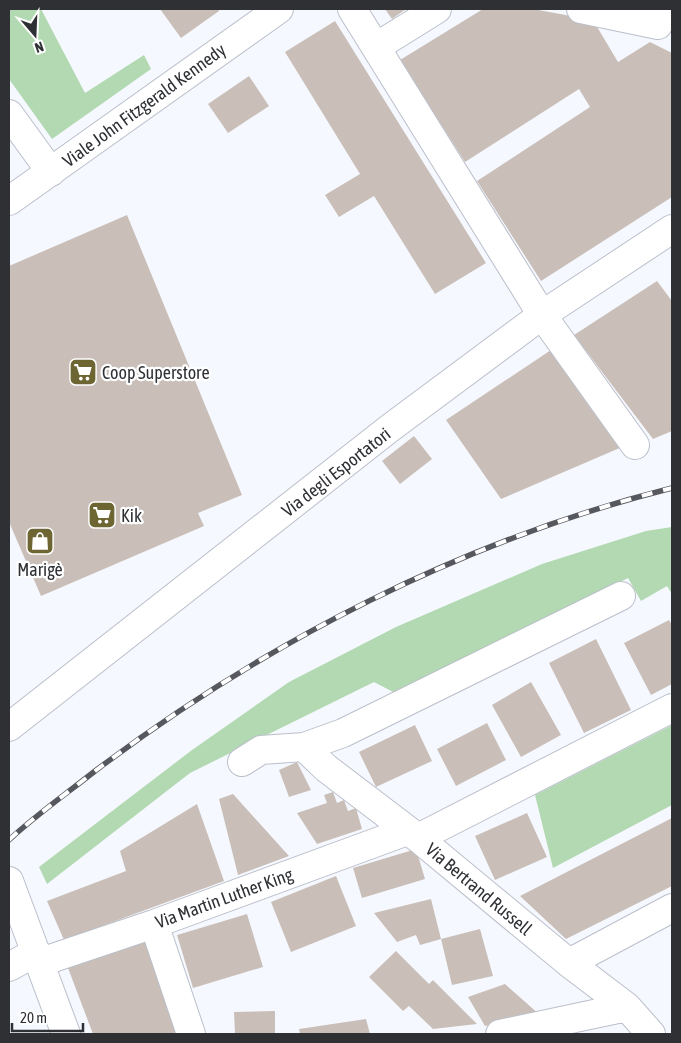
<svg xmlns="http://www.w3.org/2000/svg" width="681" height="1043" font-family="'Asap Condensed',sans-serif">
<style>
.green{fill:#b2d9b1}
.building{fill:#c9bfb8}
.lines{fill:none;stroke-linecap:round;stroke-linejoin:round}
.minor-casing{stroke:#bbbfca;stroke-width:30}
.major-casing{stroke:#bbbfca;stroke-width:30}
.minor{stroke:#fff;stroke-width:28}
.major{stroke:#fff;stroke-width:28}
.rail-casing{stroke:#56585d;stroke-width:5.5}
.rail{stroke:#fff;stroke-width:4;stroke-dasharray:11;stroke-linecap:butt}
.labels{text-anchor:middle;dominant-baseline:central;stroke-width:4.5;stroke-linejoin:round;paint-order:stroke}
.street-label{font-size:18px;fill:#2e3034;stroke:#fff}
.poi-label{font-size:18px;fill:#2e3034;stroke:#fff;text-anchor:start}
</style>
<rect width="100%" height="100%" fill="#f6f8ff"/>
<path class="green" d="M9 9H41L85 93 144 55 151 69 52 139 9 79Z
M672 527V594L667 586 641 601 628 578 397 694 374 682 190 773 47 884 39 867 192 750 289 682 396 627 542 564 646 531Z
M672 725V805L553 868 535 795Z"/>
<path class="building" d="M160 9H218L219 11 181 38Z
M385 9H406L392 19Z
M483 9H533L593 20 618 62 650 42 672 53V197L541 281 477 181 590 107 579 89 465 162 400 60Z
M335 21 486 263 435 294 374 196 339 217 325 195 360 174 285 52Z
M249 76 269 106 228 133 208 104Z
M127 215 242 495 198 513 204 526 41 596 9 522V266Z
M657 281 672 301V431L653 439 574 335Z
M551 350 622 447 501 499 446 420Z
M414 436 432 459 400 484 382 461Z
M669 620 672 625V684L651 695 624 643Z
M596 639 631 710 584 733 549 663Z
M531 682 561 735 521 757 492 705Z
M487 723 506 760 456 786 437 749Z
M415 725 432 761 376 787 359 752Z
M297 762 311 790 289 797 279 770Z
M333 792 337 803 344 800 348 811 356 808 362 829 317 844 297 813 327 803 324 795Z
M233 794 289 856 238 875 219 799Z
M197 804 224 881 64 940 47 901 126 871 120 851Z
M527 813 547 857 495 880 475 836Z
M672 818V886L566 939 520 896Z
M416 849 425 879 362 898 353 868Z
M336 876 356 926 291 952 271 902Z
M431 899 441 939 480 929 493 976 452 985 441 939 420 945 416 935 397 942 374 913Z
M247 914 263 967 193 988 177 935Z
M145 941 178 1034H93L68 968Z
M396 951 429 984 433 980 477 1024 433 1029 409 1006 403 1011 369 977Z
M505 984 540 1015 485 1026 468 997Z
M275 1011V1034H235L234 1012Z
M366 1019 370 1034H300L299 1029Z"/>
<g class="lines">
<defs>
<path id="minor" d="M352 9 542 315 635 445
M581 9 658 25 661 9
M376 47 437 9
M9 114 51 172
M9 727 390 428 542 315 672 229
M304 747 326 768 418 838 569 963 627 1007 651 1034
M242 762 261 750 304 747 343 733 621 596
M418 838 672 708
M154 924 191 1034
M41 962 154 924 407 831
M569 963 672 908
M9 967 36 952
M500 1034 627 1007"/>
<path id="major" d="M9 201 279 9
M9 881 66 1034"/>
</defs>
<use href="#minor" class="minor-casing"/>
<use href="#major" class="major-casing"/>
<use href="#minor" class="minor"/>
<use href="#major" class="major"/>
<defs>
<path id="rail" d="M9 840C36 815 66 794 95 771 266 642 464 540 672 488"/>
</defs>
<use href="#rail" class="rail-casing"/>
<use href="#rail" class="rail"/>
</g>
<defs>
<symbol id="supermarket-square" viewBox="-11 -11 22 22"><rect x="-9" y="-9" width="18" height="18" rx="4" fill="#6d6532" stroke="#fff"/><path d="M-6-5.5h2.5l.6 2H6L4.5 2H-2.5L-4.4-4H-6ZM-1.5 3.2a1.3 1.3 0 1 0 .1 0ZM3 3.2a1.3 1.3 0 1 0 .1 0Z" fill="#fff"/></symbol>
<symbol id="shop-square" viewBox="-11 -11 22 22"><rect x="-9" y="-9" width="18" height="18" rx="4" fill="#6d6532" stroke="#fff"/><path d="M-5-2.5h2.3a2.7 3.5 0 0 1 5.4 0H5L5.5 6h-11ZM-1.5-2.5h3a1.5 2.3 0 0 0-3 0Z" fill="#fff"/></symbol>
</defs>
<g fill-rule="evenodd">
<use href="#supermarket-square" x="67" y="356" width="32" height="32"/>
<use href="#supermarket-square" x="86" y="499" width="32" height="32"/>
<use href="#shop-square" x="24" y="525" width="32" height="32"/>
</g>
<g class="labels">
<g class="street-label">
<text transform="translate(144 105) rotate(-36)">Viale John Fitzgerald Kennedy</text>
<text transform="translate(336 472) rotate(-38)">Via degli Esportatori</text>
<text transform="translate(479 889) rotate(40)">Via Bertrand Russell</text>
<text transform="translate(224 898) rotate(-20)">Via Martin Luther King</text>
</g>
<g class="poi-label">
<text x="102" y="372">Coop Superstore</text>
<text x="121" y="515">Kik</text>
<text x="40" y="569" text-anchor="middle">Marigè</text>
</g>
</g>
<rect width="681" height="1043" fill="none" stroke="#2e3034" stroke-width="20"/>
<g transform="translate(35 35) rotate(161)" stroke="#ffffff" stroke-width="4" paint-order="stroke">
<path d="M0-4L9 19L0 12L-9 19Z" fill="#2e3034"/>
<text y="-8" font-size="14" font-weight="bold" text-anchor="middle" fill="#2e3034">N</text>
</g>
<path d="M12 1023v8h71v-8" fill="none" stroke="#2e3034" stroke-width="2.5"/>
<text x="20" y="1023" font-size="15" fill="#2e3034" stroke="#ffffff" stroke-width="4" paint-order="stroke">20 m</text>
</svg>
